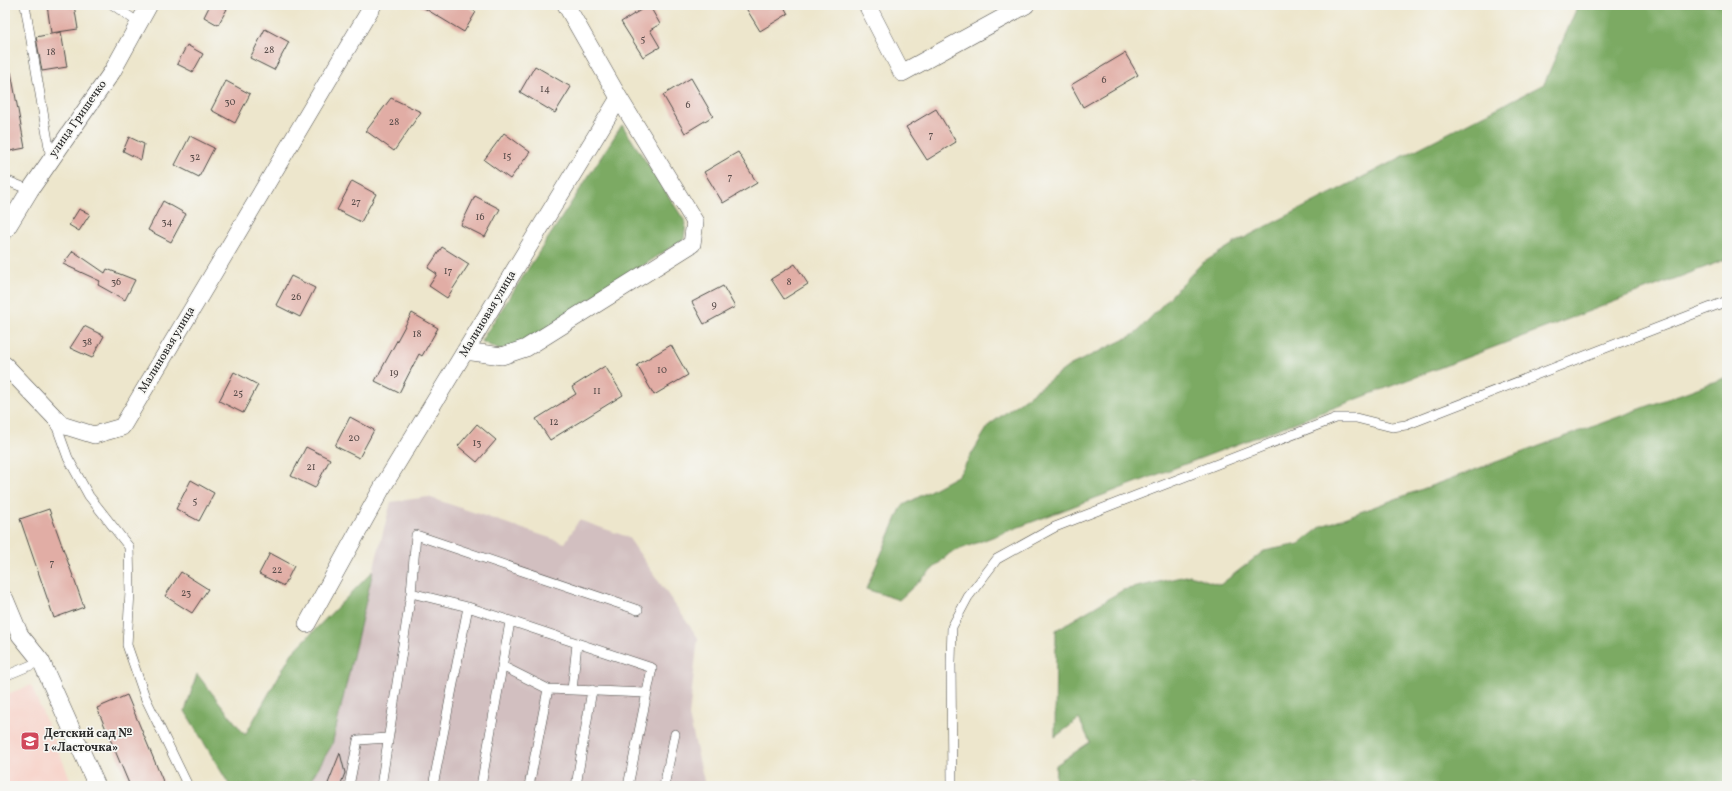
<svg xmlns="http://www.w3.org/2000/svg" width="1732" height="791" font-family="Vollkorn,serif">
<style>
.built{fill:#f7d1c8}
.industrial{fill:#d2bfc0}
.forest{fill:#7baa63;stroke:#536a47}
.building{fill:#e1ada5}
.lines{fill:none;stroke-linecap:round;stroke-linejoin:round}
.service-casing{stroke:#484743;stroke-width:10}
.minor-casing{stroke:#484743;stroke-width:18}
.service{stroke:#fff;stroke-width:9}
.minor{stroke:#fff;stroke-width:17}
.labels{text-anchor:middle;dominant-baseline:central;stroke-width:3.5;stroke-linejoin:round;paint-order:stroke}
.number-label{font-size:10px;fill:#584c4a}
.street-label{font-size:12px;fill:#2b2b2b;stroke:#f6f6f2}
.poi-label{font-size:12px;font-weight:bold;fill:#2b2b2b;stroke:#f6f6f2;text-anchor:start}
</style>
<rect width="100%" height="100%" fill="#f6f6f2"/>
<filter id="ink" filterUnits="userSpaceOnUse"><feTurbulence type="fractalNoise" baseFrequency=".025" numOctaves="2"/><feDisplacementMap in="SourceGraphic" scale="8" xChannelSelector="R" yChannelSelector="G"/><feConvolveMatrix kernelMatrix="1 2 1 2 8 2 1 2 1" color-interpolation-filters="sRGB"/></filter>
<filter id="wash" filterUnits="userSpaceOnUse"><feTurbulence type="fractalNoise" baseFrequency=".012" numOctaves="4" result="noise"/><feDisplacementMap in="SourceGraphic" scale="16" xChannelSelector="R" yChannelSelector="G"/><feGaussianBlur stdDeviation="0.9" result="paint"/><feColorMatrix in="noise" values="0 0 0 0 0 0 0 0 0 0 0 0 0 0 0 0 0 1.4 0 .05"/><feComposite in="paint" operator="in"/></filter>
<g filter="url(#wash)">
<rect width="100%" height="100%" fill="#ede6cc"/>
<path class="built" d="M31 685 73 786H5V695Z"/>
<path class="industrial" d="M428 497 565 543 579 520 628 537 698 638 689 716 704 781 703 786H307L332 745 373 571 391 502Z"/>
<path class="forest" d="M1578 5H1727V259L950 553 899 600 866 589 902 506 959 475 989 425 1069 366 1135 334 1201 264 1238 241 1544 84Z
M622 125 686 223 684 239 527 341 499 350 481 341Z
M1727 377V786H1055L1056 765 1090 742 1079 719 1055 737 1056 630 1123 590 1190 575 1220 585 1264 551 1299 544 1322 526Z
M373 571 332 745 307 786H230L185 711 197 674 245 735 292 653Z"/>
<g id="blocks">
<path class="building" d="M47 5H74L78 29 51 33Z
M210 5H219L227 9 218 25 204 17Z
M419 5H465L476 12 464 32Z
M649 5 660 24 650 30 660 47 643 57 621 22Z
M744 5H783L788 14 760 31Z
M265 29 289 42 274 70 250 58Z
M61 32 67 67 42 71 36 37Z
M187 45 203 54 193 72 177 64Z
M1125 53 1138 75 1083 107 1071 85Z
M535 66 571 87 555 113 520 92Z
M5 72H11L25 148 5 152Z
M691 78 713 116 685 133 663 95Z
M226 81 250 94 235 123 211 110Z
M391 98 421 112 394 151 366 131Z
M936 109 956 142 927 160 906 127Z
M504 133 530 152 510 179 484 160Z
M190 136 214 148 199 177 175 165Z
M129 137 144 144 141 160 123 151Z
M738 152 757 183 723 203 704 172Z
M352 181 376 194 361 222 337 210Z
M475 196 500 209 485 237 461 225Z
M163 201 186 214 171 242 148 230Z
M79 209 90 214 79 231 69 225Z
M442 247 469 264 447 298 429 286 437 274 428 268Z
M73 251 105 273 107 269 135 280 125 300 98 285 100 281 63 264Z
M795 264 808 284 784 299 771 279Z
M291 276 315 288 300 317 276 305Z
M723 286 735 307 704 324 692 302Z
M412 313 438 328 422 356 419 354 399 393 375 381Z
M84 326 104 336 92 358 70 348Z
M671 345 688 375 654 395 637 365Z
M605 366 623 395 550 440 536 419 576 394 572 387Z
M234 372 258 385 243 413 219 401Z
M350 417 374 430 359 458 335 446Z
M477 424 496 440 477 462 458 446Z
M306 447 330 459 315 488 291 476Z
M191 480 214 493 199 521 176 509Z
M49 509 84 607 54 618 20 519Z
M270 553 294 566 284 586 259 574Z
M181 572 208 589 192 613 165 596Z
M127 695 165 786H130L97 708Z
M340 753 345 773 340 786H327Z"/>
</g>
</g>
<g filter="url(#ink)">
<use href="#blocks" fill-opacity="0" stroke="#484743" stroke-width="1"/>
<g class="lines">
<defs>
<path id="service" d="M25 5 51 159
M113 5 139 23
M5 180 30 190
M55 422 68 458 89 496 129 547 130 591 127 645 145 697 188 786
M502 666 548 689 646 693
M5 676 41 661
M572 690 577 644
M349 786 358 740 388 738
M381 786 411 593
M433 786 468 607
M481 786 510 622
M529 786 548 689
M576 786 592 690
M628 786 652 668 468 607 411 593 416 535 638 610
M664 786 675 734
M952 786 951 662 952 627 968 597 997 559 1055 527 1336 418H1356L1392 427 1406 425 1727 301"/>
<path id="minor" d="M867 5 902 73 1026 5
M5 231 30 190 112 72 149 5
M465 351 502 356 526 348 692 244 695 222 619 98
M5 365 62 425 94 435 122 427 373 5
M5 599 20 635 41 661 97 786
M307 624 382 488 619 98 566 5"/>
</defs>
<use href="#service" class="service-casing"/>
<use href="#minor" class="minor-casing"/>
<use href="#service" class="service"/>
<use href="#minor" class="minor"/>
</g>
</g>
<defs>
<symbol id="school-square" viewBox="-11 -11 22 22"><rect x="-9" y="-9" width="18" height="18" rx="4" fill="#d1495b" stroke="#f6f6f2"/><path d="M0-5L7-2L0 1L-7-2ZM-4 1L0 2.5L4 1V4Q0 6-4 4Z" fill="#fff"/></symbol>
</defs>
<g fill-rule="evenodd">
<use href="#school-square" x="19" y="730" width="22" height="22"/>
</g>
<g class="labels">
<g class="number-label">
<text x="643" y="39">5</text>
<text x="269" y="50">28</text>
<text x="51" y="52">18</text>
<text x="1104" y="80">6</text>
<text x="545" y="89">14</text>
<text x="230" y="102">30</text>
<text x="688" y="105">6</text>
<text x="394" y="122">28</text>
<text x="931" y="135">7</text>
<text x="507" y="156">15</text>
<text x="195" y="157">32</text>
<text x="730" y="177">7</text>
<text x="356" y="202">27</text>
<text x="480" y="217">16</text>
<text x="167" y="222">34</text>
<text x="448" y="271">17</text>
<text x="116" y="282">36</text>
<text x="789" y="282">8</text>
<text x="296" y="297">26</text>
<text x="714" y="305">9</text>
<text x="417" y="334">18</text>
<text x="87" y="342">38</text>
<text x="662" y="370">10</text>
<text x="394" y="373">19</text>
<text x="597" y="391">11</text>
<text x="238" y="393">25</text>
<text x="554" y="422">12</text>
<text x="354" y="438">20</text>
<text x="477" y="443">13</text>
<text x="311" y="467">21</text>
<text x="195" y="501">5</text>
<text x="52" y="563">7</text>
<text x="277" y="570">22</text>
<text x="186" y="593">23</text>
</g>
<g class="street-label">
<text transform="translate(78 119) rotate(-55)">улица Гришечко</text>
<text transform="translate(488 314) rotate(-59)">Малиновая улица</text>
<text transform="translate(167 350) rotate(-59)">Малиновая улица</text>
</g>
<g class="poi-label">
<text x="44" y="734">Детский сад №<tspan x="44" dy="14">1 «Ласточка»</tspan></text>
</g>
</g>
<rect width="1732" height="791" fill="none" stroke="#f6f6f2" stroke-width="20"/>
</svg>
